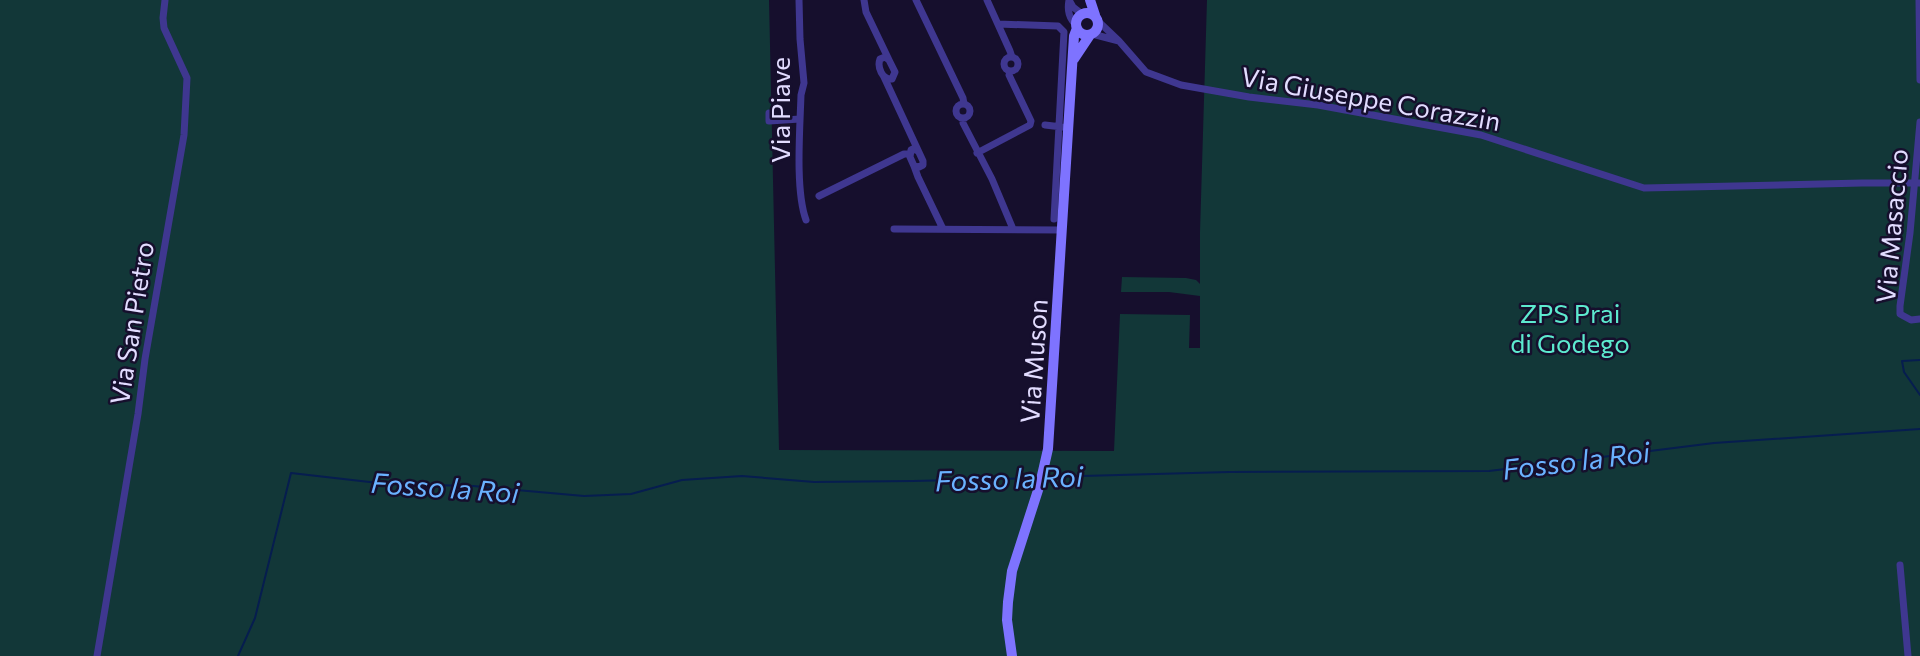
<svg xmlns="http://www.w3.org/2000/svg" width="1920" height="656" font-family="Commissioner,sans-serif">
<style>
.green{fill:#123738}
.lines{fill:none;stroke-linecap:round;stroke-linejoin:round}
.stream{stroke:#061d4f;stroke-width:2}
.minor{stroke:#3f3790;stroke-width:7}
.secondary{stroke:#7e73ff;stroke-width:10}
.labels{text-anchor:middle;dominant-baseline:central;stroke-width:5;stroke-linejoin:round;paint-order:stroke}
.street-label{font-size:26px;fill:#e2dcff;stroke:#160f2d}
.park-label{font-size:26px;fill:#5deacf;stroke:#160f2d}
.water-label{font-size:28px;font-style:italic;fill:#6ab2ff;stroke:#160f2d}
</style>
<rect width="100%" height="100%" fill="#160f2d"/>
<path class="green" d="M0 0H769L779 450 1114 451 1120 314 1190 315 1189 348H1200V296L1169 292H1121L1122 277 1186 278 1196 280 1200 284V232L1207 0H1920V656H0Z"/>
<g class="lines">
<path class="stream" d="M1920 360 1902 361 1904 372 1920 395
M1045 477 1229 472 1489 471 1714 443 1920 429
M238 656 255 618 291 473 387 484 473 486 584 496 631 494 682 480 742 476 814 482 913 481 1036 478"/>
<path class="minor" d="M799 0 800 39 804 83 801 95C800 128 795 190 806 220
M864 0 866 12 889 60
M916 0 963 98 964 104
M987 0 1010 51 1012 57
M1069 0C1067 11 1069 18 1077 26
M1069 0 1073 7 1082 14
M1919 0 1920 80
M998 24 1058 26 1064 32 1054 219
M1092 34 1119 41 1098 21
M1119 41 1146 72 1181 85 1249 97 1318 105 1481 135 1644 188 1862 183H1920
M885 57 889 60 895 72 892 79C882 80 877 67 880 59Z
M1004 64a7 7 0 1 1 14 0a7 7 0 1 1-14 0Z
M884 77 923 161V165L919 167 914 166 910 157 911 150 913 149 918 151
M956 111a7 7 0 1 1 14 0a7 7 0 1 1-14 0Z
M769 113V121L800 119
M963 118V123L992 179 1013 229
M1920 122 1910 233 1900 306V314L1911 320 1920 319
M1045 125 1062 127
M977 153 1030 125 1031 121 1009 75 1010 71
M914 166 918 177 943 229
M819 196 904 154H910
M894 229 1062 230
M1900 565 1908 656
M97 656 138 414 145 359 184 135 187 78 164 28 163 18 165 0"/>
<path class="secondary" d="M1090 0 1095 15
M1076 24a11 11 0 1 1 22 0a11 11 0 1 1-22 0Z
M1074 59 1090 35
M1012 656 1007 620 1008 602 1012 571 1040 484 1048 449 1074 36 1077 28"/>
</g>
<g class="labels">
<g class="street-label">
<text transform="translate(1371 98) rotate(10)">Via Giuseppe Corazzin</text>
<text transform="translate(779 110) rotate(-90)">Via Piave</text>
<text transform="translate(1891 226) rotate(-85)">Via Masaccio</text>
<text transform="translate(131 323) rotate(-81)">Via San Pietro</text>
<text transform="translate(1033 361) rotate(-86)">Via Muson</text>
</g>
<g class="park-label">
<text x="1570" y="312">ZPS Prai<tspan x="1570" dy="30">di Godego</tspan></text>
</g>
<g class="water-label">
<text transform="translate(1576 460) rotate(-7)">Fosso la Roi</text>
<text transform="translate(1009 478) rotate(-2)">Fosso la Roi</text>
<text transform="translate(445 487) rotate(4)">Fosso la Roi</text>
</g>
</g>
</svg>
